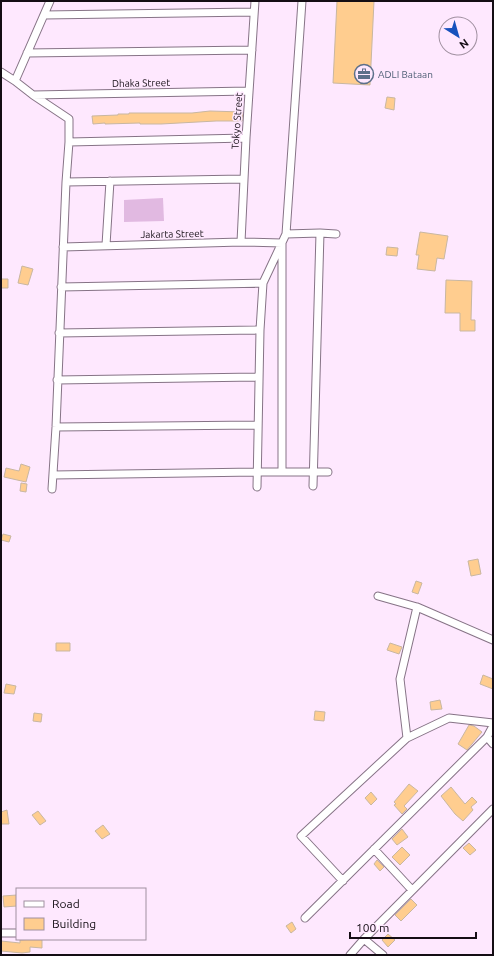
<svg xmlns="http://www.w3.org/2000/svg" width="494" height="956" font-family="Ubuntu,sans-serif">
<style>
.green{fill:#e1b9e1}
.building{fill:#ffcd8f;stroke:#c9b7a1}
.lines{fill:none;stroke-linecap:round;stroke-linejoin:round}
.street-casing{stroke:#867386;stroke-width:9}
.street{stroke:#fff;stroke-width:7}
.labels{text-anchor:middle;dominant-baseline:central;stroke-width:3;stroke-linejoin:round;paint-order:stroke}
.service-label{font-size:10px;fill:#4e5e75;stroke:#fee8fe;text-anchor:start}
.street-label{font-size:10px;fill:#140d14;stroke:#fee8fe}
</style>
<rect width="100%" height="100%" fill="#fee8fe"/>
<path class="green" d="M163 198 164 221 124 222V200Z"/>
<path class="building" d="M337 1H374L370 85 333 83Z
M387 97 395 98 394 110 385 108Z
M210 111 243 112 242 121H216L161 124H140V123L105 124V123L93 124 92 116 118 115V114H129V113H192Z
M420 232 448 236 444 259 437 258 435 271 417 269 419 255H416Z
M387 247 398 248 397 256 386 255Z
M22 266 33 269 28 285 18 283Z
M1 279H8V288H1Z
M446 280 472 281 471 320H475V331H460V313H445Z
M21 464 30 467 26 482 4 477 6 468 19 471Z
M21 483 27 484 26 492 20 491Z
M3 534 11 536 9 542 1 540Z
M478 559 481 574 471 576 468 561Z
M416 581 422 583 418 594 412 592Z
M56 643H70V651H56Z
M390 643 402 647 399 654 387 650Z
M483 675 493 679V689L480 684Z
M6 684 16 686 14 694 4 693Z
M440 700 442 709 431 710 430 702Z
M315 711 325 712 324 721 314 720Z
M34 713 42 714 41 722 33 721Z
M469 725 474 726 482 732 467 750 458 744Z
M409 784 418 791 404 806 407 809 402 814 394 805 396 804 394 802Z
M451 787 465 804 472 797 477 802 471 807 473 810 463 821 455 814 441 796Z
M371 792 377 799 371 805 365 798Z
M7 810 9 824H1V812Z
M38 811 46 821 40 825 32 815Z
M103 825 110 834 102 839 95 831Z
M402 829 408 837 397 845 392 839Z
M469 843 476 850 470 855 463 848Z
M402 847 410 855 400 865 392 857Z
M377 860 384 867 380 871 374 864Z
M17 895V906L4 907 3 896Z
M411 899 417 905 401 921 395 915Z
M292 922 296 929 291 933 286 926Z
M388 934 395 940 388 947 382 940Z
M34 939H42V948L30 947V952L22 953 1 951V941L20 943V940Z"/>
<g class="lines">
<defs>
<path id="street" d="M44 15 254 12
M27 53 252 50
M1 72 15 81 33 95 69 119V142L66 182 56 427 52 489
M15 81 50 1
M33 95 249 91
M69 142 246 138
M66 182 243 179
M286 234 320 233 336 234
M241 242 246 138 255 1
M106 245 110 181
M63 247 241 242 282 243V472
M61 287 263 283
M59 333 260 330
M57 380 259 377
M56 427 258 425
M53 475 257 472H328
M313 486 320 233
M257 487 260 330 263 283 286 234 302 1
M378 596 417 607
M493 726 487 737 493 744
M407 738 400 679 417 607 493 640
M374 849 412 890
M343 881 301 836 407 738 449 718 493 723
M305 918 487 737
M1 933H17
M364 939 383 955
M350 955 364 939 493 809"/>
</defs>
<use href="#street" class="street-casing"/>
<use href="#street" class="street"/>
</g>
<defs>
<symbol id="office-ring" viewBox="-11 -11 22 22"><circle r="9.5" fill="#fee8fe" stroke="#5c6f8a" stroke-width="1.5"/><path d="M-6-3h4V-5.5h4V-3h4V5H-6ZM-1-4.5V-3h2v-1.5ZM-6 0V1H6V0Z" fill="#5c6f8a"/></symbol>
</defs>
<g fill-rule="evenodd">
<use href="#office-ring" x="353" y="63" width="22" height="22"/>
</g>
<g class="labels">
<g class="service-label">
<text x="378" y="74">ADLI Bataan</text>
</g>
<g class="street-label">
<text transform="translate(141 83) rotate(-1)">Dhaka Street</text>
<text transform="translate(237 121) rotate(-86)">Tokyo Street</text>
<text transform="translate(172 234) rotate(-1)">Jakarta Street</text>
</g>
</g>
<rect width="494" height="956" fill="none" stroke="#140d14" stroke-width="4"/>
<rect x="16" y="888" width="130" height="52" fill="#fee8fe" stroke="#a090a0"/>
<rect x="24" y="901" width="20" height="6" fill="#ffffff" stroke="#a090a0"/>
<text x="52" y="908" font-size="12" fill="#140d14">Road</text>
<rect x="24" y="918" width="20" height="12" fill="#ffcd8f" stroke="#a090a0"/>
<text x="52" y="928" font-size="12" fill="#140d14">Building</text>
<g transform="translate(458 36) rotate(143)"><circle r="19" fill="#fee8fe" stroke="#a090a0"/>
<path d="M0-3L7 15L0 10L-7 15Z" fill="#1751bd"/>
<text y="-6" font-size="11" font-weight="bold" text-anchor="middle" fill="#140d14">N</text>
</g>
<path d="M350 932v6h126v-6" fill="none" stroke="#140d14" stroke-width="2"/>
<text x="356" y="932" font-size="12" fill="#140d14" stroke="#fee8fe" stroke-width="3" paint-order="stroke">100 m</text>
</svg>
